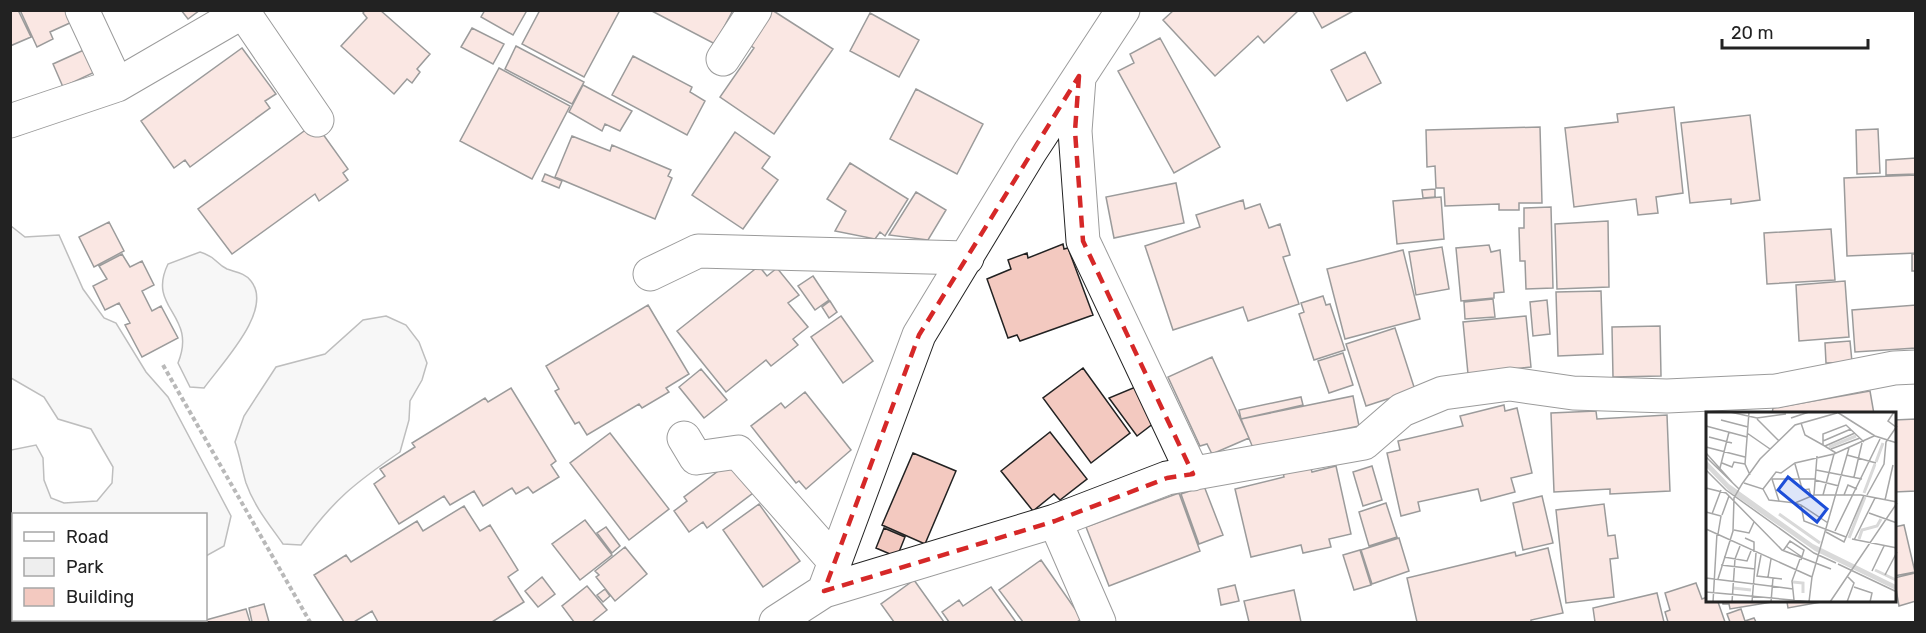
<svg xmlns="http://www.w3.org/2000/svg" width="1926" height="633" font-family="Rubik,sans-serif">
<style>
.green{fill:#eee;stroke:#6f6f6f;stroke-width:1.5}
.building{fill:#f3c9c0;stroke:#222;stroke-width:1.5}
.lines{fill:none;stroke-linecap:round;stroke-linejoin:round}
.minor-casing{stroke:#222;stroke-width:35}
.path{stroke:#646464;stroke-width:4;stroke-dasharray:4.5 3;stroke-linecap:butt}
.minor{stroke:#fff;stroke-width:33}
.marked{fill:none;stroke:#d62828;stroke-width:4.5;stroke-dasharray:12 8;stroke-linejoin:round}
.inset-river{fill:none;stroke:#d9d9d9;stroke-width:3}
.inset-road{fill:none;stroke:#a7a7a7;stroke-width:1.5}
.view{fill:#1d4ed8;fill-opacity:0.15;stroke:#1d4ed8;stroke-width:3}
.inset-edge{fill:none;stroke:#222;stroke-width:3}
</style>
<rect width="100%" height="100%" fill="#fff"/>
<path class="green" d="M11 226 25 237 59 235 83 289 104 318 116 323 146 372 168 397 211 478 231 516 224 546 206 556V514H14L13 603H11V450L36 445 43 458 44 480 51 498 64 503 97 501 112 483 113 467 91 429 58 419 44 397 11 378Z
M200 252C217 257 215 263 227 269 235 272 245 273 251 281 274 310 222 363 204 388L190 387 178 363C198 314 146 309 168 264Z
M386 316 406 325 419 342 427 363 422 380 410 401 409 420 400 452C355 483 333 500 301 545L283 544C269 524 254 506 246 483 242 470 240 456 235 442L244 416 276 367 325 354 363 320Z"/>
<path class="building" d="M10 10H18L31 37 10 46Z
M20 10H67L72 22 50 32 53 39 37 47Z
M181 10H200L188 19Z
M365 10H380L430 54 417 69 420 72 412 83 407 79 394 94 341 46 367 18 363 13Z
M485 10H525L526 12 513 35 481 17Z
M540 10H620L584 77 522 44Z
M650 10H729L732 12 715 44Z
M772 10 833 49 774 134 720 97 754 48 748 44Z
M1174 10H1299L1264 43 1258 36 1215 76 1163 20Z
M1312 10H1355L1322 28Z
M870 13 919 40 899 77 850 51Z
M472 28 504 44 493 64 461 47Z
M1160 38 1220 147 1174 173 1118 71 1134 63 1130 54Z
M516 46 584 82 572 104 505 69Z
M242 48 276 94 265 101 270 108 190 167 185 160 174 168 141 121Z
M86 49 97 71 63 87 53 64Z
M1365 52 1381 83 1347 101 1331 70Z
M633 56 692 87 690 92 705 101 687 135 612 95Z
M499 68 570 106 532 179 460 141Z
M583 85 632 111 620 131 605 124 602 131 569 112Z
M916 89 983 124 957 174 890 139Z
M1674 107 1683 193 1656 197 1658 213 1638 215 1636 199 1574 207 1565 128 1618 122 1617 114Z
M1750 115 1760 200 1731 204V199L1690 203 1681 123Z
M315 123 348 169 343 173 348 180 319 201 315 194 232 254 198 209Z
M1540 127 1542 203H1519V210H1499V204L1445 206 1444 188H1436L1435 166 1427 167 1426 130Z
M1878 129 1880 173 1857 174 1856 130Z
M735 132 770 157 762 168 778 180 743 229 692 195Z
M572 136 610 151 612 145 671 170 668 176 672 178 655 219 555 177Z
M1916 158V174L1886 175V160Z
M850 163 908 199 885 236 880 232 875 239 835 231 846 211 827 199Z
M545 174 562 181 559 188 542 181Z
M1916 175V253L1847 256 1844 178Z
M1176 183 1184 223 1114 238 1106 197Z
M1435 189V197L1423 198 1422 190Z
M916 192 946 210 928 240 889 235Z
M1441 197 1444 239 1397 244 1393 201Z
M1243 200 1245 209 1260 204 1269 228 1280 224 1290 255 1283 257 1299 304 1248 321 1243 307 1173 330 1145 246 1200 227 1196 215Z
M1551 207 1553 288 1526 289 1525 261H1520L1519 228H1524V208Z
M1608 221 1609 287 1557 289 1555 224Z
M109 222 124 251 94 267 79 237Z
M1831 229 1835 280 1767 284 1764 233Z
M1063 244 1064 249 1068 248 1093 315 1020 341 1017 335 1008 338 987 279 1011 269 1008 260 1027 253 1028 258Z
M1489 245 1491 252 1500 250 1504 292 1494 293V298L1461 301 1456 248Z
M1442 247 1449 289 1416 295 1409 252Z
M1403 250 1420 319 1345 339 1327 269Z
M122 254 130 267 142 261 154 285 142 291 152 311 161 306 178 338 142 357 125 325 130 323 119 303 105 310 93 286 107 279 99 266Z
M1912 254H1916V271H1912Z
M759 266 767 276 777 268 799 295 788 303 808 327 793 339 798 345 771 366 766 360 726 392 677 331Z
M813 276 829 300 815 310 798 286Z
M1845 281 1849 337 1799 341 1796 285Z
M1601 291 1603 354 1558 356 1556 292Z
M1323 296 1326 305 1330 304 1345 350 1314 360 1299 314 1304 312 1301 303Z
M1493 299 1495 317 1465 319 1464 302Z
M1547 300 1550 334 1533 336 1530 302Z
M830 301 837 312 829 318 822 307Z
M648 305 689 374 666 388 669 392 642 408 639 404 587 435 579 422 575 424 555 391 559 389 546 366Z
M1916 305V348L1855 352 1852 310Z
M841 316 873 361 843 383 811 337Z
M1526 316 1531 367 1468 374 1463 322Z
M1660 326 1661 376 1613 377 1612 327Z
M1395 328 1415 390 1366 406 1346 344Z
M1850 341 1852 362 1826 363 1825 343Z
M1343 353 1353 385 1329 393 1318 361Z
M1212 357 1249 438 1212 454 1207 444 1200 446 1168 377Z
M1083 368 1130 433 1091 463 1043 398Z
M701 369 727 400 704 418 679 387Z
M1138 386 1154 423 1137 436 1109 398Z
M511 388 556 461 551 465 559 477 533 493 528 487 516 494 512 488 483 506 474 491 450 505 444 496 399 524 374 484 385 476 380 469 415 447 412 443 485 398 488 402Z
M1870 391 1874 414H1772L1773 408Z
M805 392 851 450 806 489 799 481 796 483 751 426 781 403 785 408Z
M1353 396 1359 426 1253 448 1241 419Z
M1301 397 1303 405 1241 419 1239 410Z
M1504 405 1505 411 1517 408 1532 473 1511 478 1515 492 1481 501 1478 489 1418 502 1420 511 1401 516 1387 453 1400 450 1398 441 1463 426 1460 416Z
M1596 411 1597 419 1667 415 1670 491 1610 494V489L1554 492 1551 413Z
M1916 419V491L1894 492V420Z
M1050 432 1087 479 1060 500 1054 494 1033 511 1001 471Z
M610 433 669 509 629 540 570 463Z
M913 453 956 471 925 544 882 525Z
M734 459 757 490 707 528 703 522 689 532 674 511 687 501 684 497Z
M1310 465 1312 472 1336 466 1351 534 1329 539 1331 547 1303 553 1301 545 1251 557 1235 489 1284 477 1283 472Z
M1372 466 1382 500 1363 506 1353 472Z
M1204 486 1223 535 1199 544 1181 494Z
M1179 493 1200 551 1109 586 1086 527Z
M1542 496 1553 543 1523 550 1513 503Z
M1386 503 1397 537 1369 546 1359 512Z
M759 504 800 561 763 587 723 530Z
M1604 504 1608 536 1615 535 1618 558 1610 559 1614 597 1566 603 1556 510Z
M464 506 480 531 490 525 518 570 508 577 524 602 492 622H378L372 611 354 622H344L314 575 346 555 351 562 417 521 423 531Z
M585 520 612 555 580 580 552 544Z
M1904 525 1915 572 1894 576V527Z
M606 527 620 546 612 553 597 533Z
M884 528 905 537 897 557 876 548Z
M1399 538 1409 571 1372 584 1361 550Z
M625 547 647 574 615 601 596 577 599 575 595 571Z
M1548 548 1563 613 1531 620V622H1417L1407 578 1515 552 1516 556Z
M1360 550 1371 585 1354 590 1343 555Z
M1041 560 1082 619 1077 622H1023L999 590Z
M1915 573 1916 601 1899 606 1894 578Z
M542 577 555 594 538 607 525 591Z
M914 580 944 622H894L881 604Z
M1696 583 1702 599 1707 597V602H1718L1725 622H1668L1665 612 1670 610 1665 593Z
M1235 585 1239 601 1221 605 1218 589Z
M587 586 607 610 592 622H574L562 606Z
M991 587 1016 622H949L942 612 959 600 963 606Z
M605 589 610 596 603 602 597 595Z
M1294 590 1301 622H1249L1244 601Z
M1657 593 1664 622H1595L1593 608Z
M1723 602H1772L1730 609 1729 604H1723Z
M1787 602H1821L1788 608Z
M264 604 269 622H252L249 608Z
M246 609 250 622H192L206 620Z
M1741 609 1745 621 1754 618 1756 622H1730L1727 614Z"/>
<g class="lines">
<defs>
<path id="minor" d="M82 10 117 85
M244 13 317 120
M723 59 755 10
M1079 78 1075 131 1083 241 1193 474
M10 121 117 85 246 10
M650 274 698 251 967 258
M684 438 696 458 738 452 835 562
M1055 521 1167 478 1364 443 1402 410 1443 393 1510 384 1573 393 1667 396 1776 391 1894 368 1916 367
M824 591 919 335 1030 152 1123 10
M776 622 824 591 1055 521 1099 622"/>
</defs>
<use href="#minor" class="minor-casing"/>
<path class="path" d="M163 365 310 622"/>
<use href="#minor" class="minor"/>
</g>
<path d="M0 0H1926V633H0ZM1079 76 1075 131 1083 241 1193 474 1167 478 1055 521 824 591 919 335Z" fill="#fff" fill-opacity=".55" fill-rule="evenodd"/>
<path class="marked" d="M1079 76 1075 131 1083 241 1193 474 1167 478 1055 521 824 591 919 335Z"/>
<g transform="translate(1706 412)">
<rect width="190" height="190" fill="#fff"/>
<path d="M0 48 23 72 107 132 190 173V178L109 139 24 80 0 55Z" fill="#d9d9d9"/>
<path class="inset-river" d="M123 35 150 24M170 50 177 31M158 81 169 52M73 102 114 131M143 126 159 85M153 127 156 118 171 114 175 107M169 158 190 168M87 170 97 171V181M27 176 45 178"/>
<path class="inset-road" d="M24 0 51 6 80 2M43 0 39 52 44 63M131 0 169 24 191 31M188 0 182 9 190 15M85 6 103 0M51 7 73 29M15 8 42 15M95 11 99 23 117 33M0 14 41 25M41 21 64 37M3 25 26 31M117 29 145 17M119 34 149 21M0 35 39 45M125 37 154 26M0 41 26 70M130 41 117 33V22L140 13 158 30M141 43 170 51M0 45 33 77M16 51 26 55 28 50 39 52M89 52 95 73 97 78 103 77 105 84M14 56 23 20M0 58 20 78 108 141 130 151M110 58 156 67M148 65 156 31M66 67H109M66 67 73 89M109 68 133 74M38 71 57 77 63 88 89 91 108 83H155L191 90M0 76 20 81 76 138 125 157M57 77 70 60 75 61 89 51 128 42 168 24M108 83 111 44M117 83 128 42M138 83 142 73 151 77M161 83 178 52 180 30 191 14M179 88 187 53M89 91 95 93 98 109 140 125M95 93 122 111M0 100 15 104 12 122M163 101 191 111M6 102 15 78M16 103 23 84M0 117 106 165M28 118 43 121 48 110M129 119 174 27M120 120 138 130 158 83M39 126 48 130V140M146 127 191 136M148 128 169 86M80 134 96 145M77 139 84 129 98 138 95 148M55 143 51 164 76 167M18 145 41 149 45 139M132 152 191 180M15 153 49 157M166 159 178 134M179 163 191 140M62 165 65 147M0 166 87 177M12 167 27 119 28 86 36 72 54 47 89 13 131 1M148 175 166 181 164 190M0 180 108 190M88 188 86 169 94 147M7 190 11 121M26 190 29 147 34 134M46 190 50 141M65 190 67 166M103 190 106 165 143 36M124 190 191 91M141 190 148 171 142 165"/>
<path class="view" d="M82 65 121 97 111 110 72 78Z"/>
<rect width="190" height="190" class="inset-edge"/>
</g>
<rect width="1926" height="633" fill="none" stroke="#222222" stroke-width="24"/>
<rect x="12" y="513" width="195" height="108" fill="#ffffff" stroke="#a7a7a7" stroke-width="1.5"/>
<rect x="24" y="532" width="30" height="9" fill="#ffffff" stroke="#a7a7a7" stroke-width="1.5"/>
<text x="66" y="543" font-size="18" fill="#222222">Road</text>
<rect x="24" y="558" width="30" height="18" fill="#eeeeee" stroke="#a7a7a7" stroke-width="1.5"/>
<text x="66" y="573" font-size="18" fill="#222222">Park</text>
<rect x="24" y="588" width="30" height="18" fill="#f3c9c0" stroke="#a7a7a7" stroke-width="1.5"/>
<text x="66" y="603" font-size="18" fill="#222222">Building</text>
<path d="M1722 39v9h146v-9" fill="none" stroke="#222222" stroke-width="3"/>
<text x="1731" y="39" font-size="18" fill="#222222" stroke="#ffffff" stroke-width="4.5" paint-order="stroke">20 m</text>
</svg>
